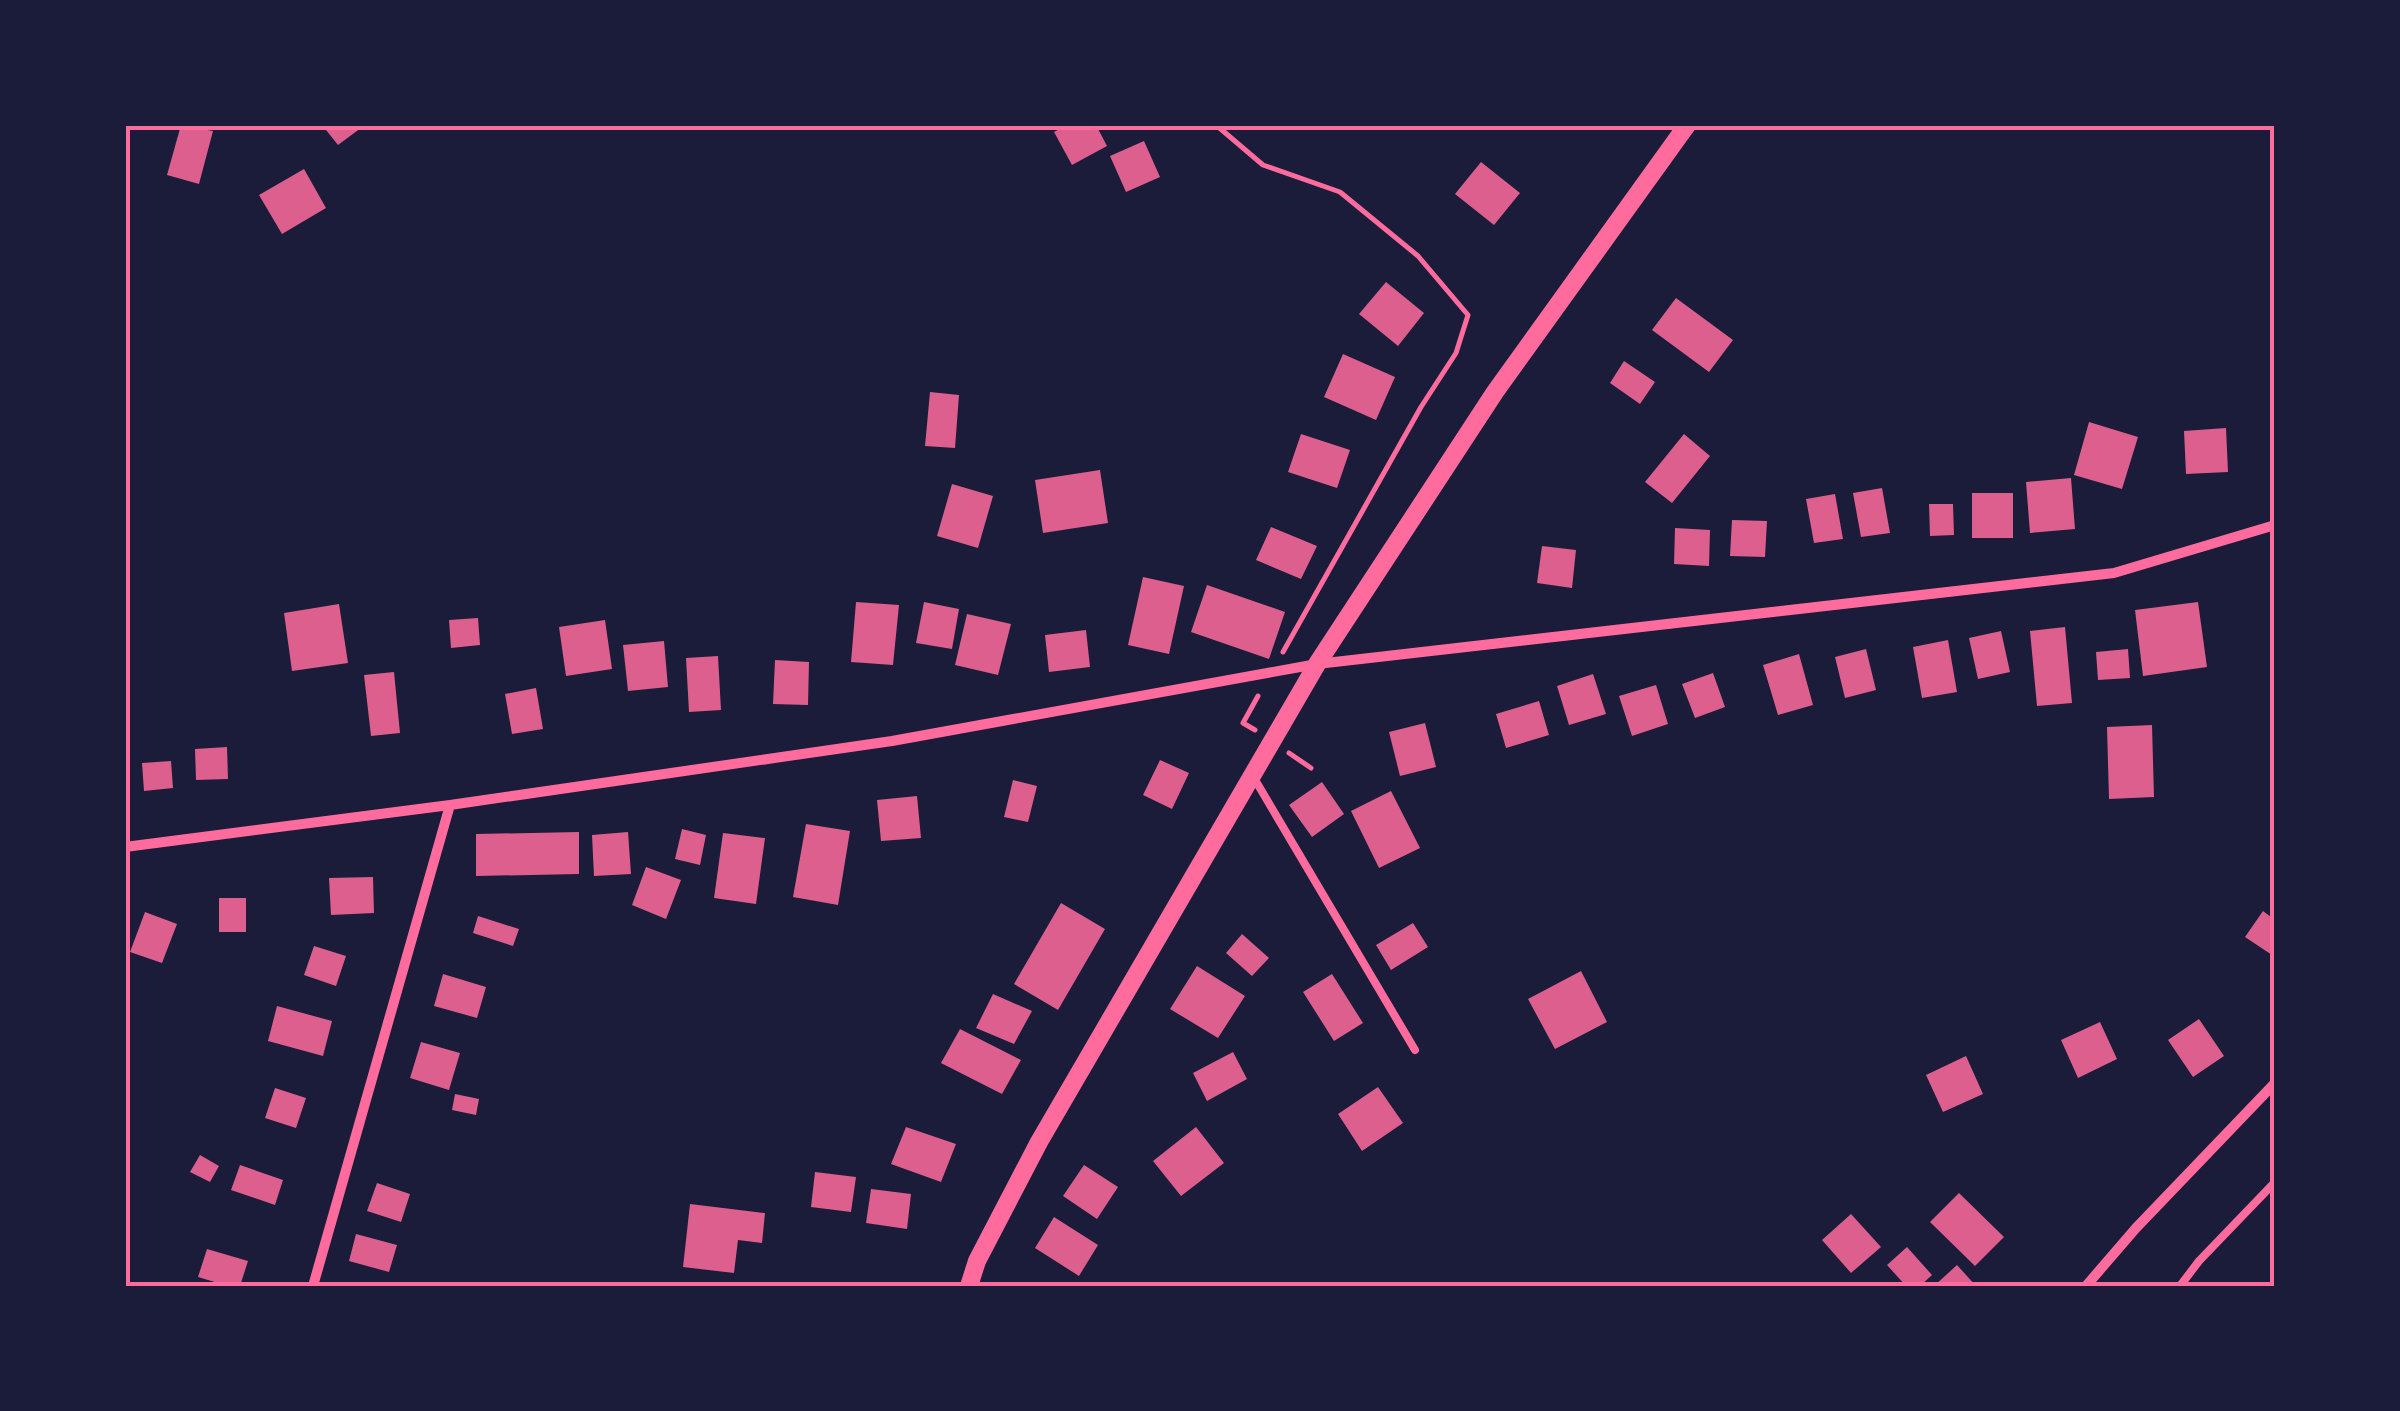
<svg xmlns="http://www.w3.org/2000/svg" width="2400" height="1411" font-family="'Golos Text',sans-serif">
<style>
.building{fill:#dd5f8e}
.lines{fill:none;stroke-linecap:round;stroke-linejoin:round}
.path{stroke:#ff6b9d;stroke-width:5}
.service{stroke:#ff6b9d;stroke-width:8}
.minor{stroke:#ff6b9d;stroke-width:10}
.tertiary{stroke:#ff6b9d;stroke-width:18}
.neatline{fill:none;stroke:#ff6b9d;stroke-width:4}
</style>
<rect width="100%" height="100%" fill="#1b1b3a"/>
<path class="building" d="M181 125 213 131 199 184 167 175Z
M322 125H365L338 145Z
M1067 125H1096L1107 146 1072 165 1054 132Z
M1144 141 1160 177 1126 192 1110 156Z
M1481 162 1520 193 1494 225 1455 194Z
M304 169 326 208 282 234 259 195Z
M1386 282 1424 313 1398 346 1359 314Z
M1676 298 1733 340 1709 372 1652 330Z
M1343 354 1395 377 1376 420 1324 397Z
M1624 361 1655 382 1640 404 1610 383Z
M930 392 959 395 955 448 925 446Z
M2089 422 2138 437 2122 489 2074 475Z
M2226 428 2228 472 2186 474 2184 431Z
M1301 434 1350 450 1337 488 1288 472Z
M1684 434 1710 456 1672 503 1645 482Z
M1100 470 1108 523 1043 533 1035 480Z
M2071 478 2075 529 2030 533 2026 482Z
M952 484 993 496 978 548 937 536Z
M1882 488 1890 533 1861 537 1853 493Z
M1972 493H2013V538H1972Z
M1835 494 1843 539 1814 543 1806 499Z
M1929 504H1953L1954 535 1930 536Z
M1732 520 1767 521 1765 557 1730 556Z
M1271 527 1317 546 1301 579 1256 560Z
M1675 528 1710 530 1709 566 1674 564Z
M1542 546 1576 550 1572 588 1537 583Z
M1143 577 1184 586 1169 654 1128 645Z
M1207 585 1285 612 1269 659 1191 632Z
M856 602 899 605 893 665 851 662Z
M924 602 959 609 952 649 916 643Z
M2198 602 2207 667 2143 676 2135 610Z
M339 604 348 663 292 671 284 613Z
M967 614 1011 624 998 675 955 665Z
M478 618 480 645 451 648 449 620Z
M605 620 612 669 566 676 559 627Z
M2065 627 2072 703 2037 706 2030 631Z
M1086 630 1090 667 1049 672 1045 635Z
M2001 631 2010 672 1978 679 1969 638Z
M1948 640 1957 692 1922 698 1913 647Z
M664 641 668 687 628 691 623 645Z
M1866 649 1876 690 1845 698 1835 657Z
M2128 649 2130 678 2098 680 2096 652Z
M1799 654 1813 705 1778 715 1763 665Z
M718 656 721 710 689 712 686 658Z
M775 660 809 662 808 705 773 704Z
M394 672 400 733 371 736 364 675Z
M1713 673 1725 707 1695 718 1682 684Z
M1593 674 1606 714 1569 725 1557 686Z
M1656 685 1668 724 1632 736 1619 696Z
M536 688 543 729 512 734 505 694Z
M1539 701 1549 735 1506 748 1496 714Z
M1425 723 1436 767 1400 776 1389 732Z
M2152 725 2154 797 2109 799 2107 727Z
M227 747 228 779 196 780 195 749Z
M1160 760 1189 773 1172 809 1143 795Z
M171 761 173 788 144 791 142 763Z
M1013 780 1037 786 1028 822 1004 817Z
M1322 782 1344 814 1312 837 1289 805Z
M1391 791 1420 848 1379 868 1351 811Z
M917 796 921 838 881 841 877 800Z
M806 824 850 831 838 905 793 897Z
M682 829 706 835 700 865 675 859Z
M579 832V874L476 876V834Z
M628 832 631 874 594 876 592 835Z
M723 833 765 838 756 904 714 898Z
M646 867 681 880 666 919 632 905Z
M373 877 374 913 331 915 329 878Z
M219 898H246V932H219Z
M1061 903 1105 929 1058 1010 1014 984Z
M2263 911 2275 920V957L2245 937Z
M145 912 177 924 162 963 130 952Z
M478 916 519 929 513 946 473 933Z
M1413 923 1428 947 1391 970 1376 945Z
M1242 934 1269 958 1252 976 1226 953Z
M314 946 346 956 336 986 304 975Z
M1197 966 1245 996 1218 1038 1170 1009Z
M1581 971 1607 1022 1555 1049 1528 999Z
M443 974 486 987 477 1018 434 1006Z
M1332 974 1363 1023 1334 1041 1303 992Z
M993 994 1032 1011 1014 1044 976 1028Z
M277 1006 332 1021 323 1056 268 1041Z
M2199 1019 2224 1056 2193 1077 2168 1040Z
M2100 1022 2117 1059 2078 1078 2061 1040Z
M960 1029 1021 1060 1002 1094 941 1063Z
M421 1042 460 1053 449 1090 410 1078Z
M1233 1052 1247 1079 1207 1101 1193 1073Z
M1966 1056 1983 1094 1943 1112 1926 1075Z
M1378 1087 1403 1123 1362 1151 1338 1114Z
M275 1088 306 1098 296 1128 265 1118Z
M455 1094 479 1099 476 1115 452 1110Z
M906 1127 956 1144 941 1182 891 1164Z
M1196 1127 1224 1163 1181 1196 1153 1161Z
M200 1155 219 1166 210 1182 190 1172Z
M240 1165 283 1180 275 1205 231 1190Z
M1084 1165 1118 1187 1097 1219 1063 1196Z
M815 1172 856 1177 851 1212 811 1207Z
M377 1183 410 1194 401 1222 367 1211Z
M871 1189 911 1194 907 1229 866 1223Z
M1959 1193 2004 1237 1975 1266 1930 1222Z
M690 1204 765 1213 762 1243 738 1240 734 1273 683 1267Z
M1851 1214 1881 1247 1851 1273 1822 1240Z
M1054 1217 1098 1245 1079 1276 1035 1248Z
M356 1234 397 1245 389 1272 349 1261Z
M1907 1247 1932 1275 1920 1286H1906L1887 1265Z
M207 1249 248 1261 240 1286H228L198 1277Z
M1957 1265 1976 1286H1934Z"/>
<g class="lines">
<path class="path" d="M1216 125 1263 165 1340 192 1418 256 1468 315 1456 353 1421 407 1283 652
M1255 730 1243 723 1258 696
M1289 753 1311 768"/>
<path class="service" d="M1254 778 1415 1050
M2180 1286 2199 1261 2275 1182"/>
<path class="minor" d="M125 847 450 805 892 741 1317 664 2114 573 2275 525
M313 1286 450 805
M2086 1286 2136 1228 2275 1083"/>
<path class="tertiary" d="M969 1286 977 1261 1039 1142 1317 664 1495 392 1687 125"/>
</g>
<rect width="2400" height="1411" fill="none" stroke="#1b1b3a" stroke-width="255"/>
<rect x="128" y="128" width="2144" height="1156" class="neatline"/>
</svg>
